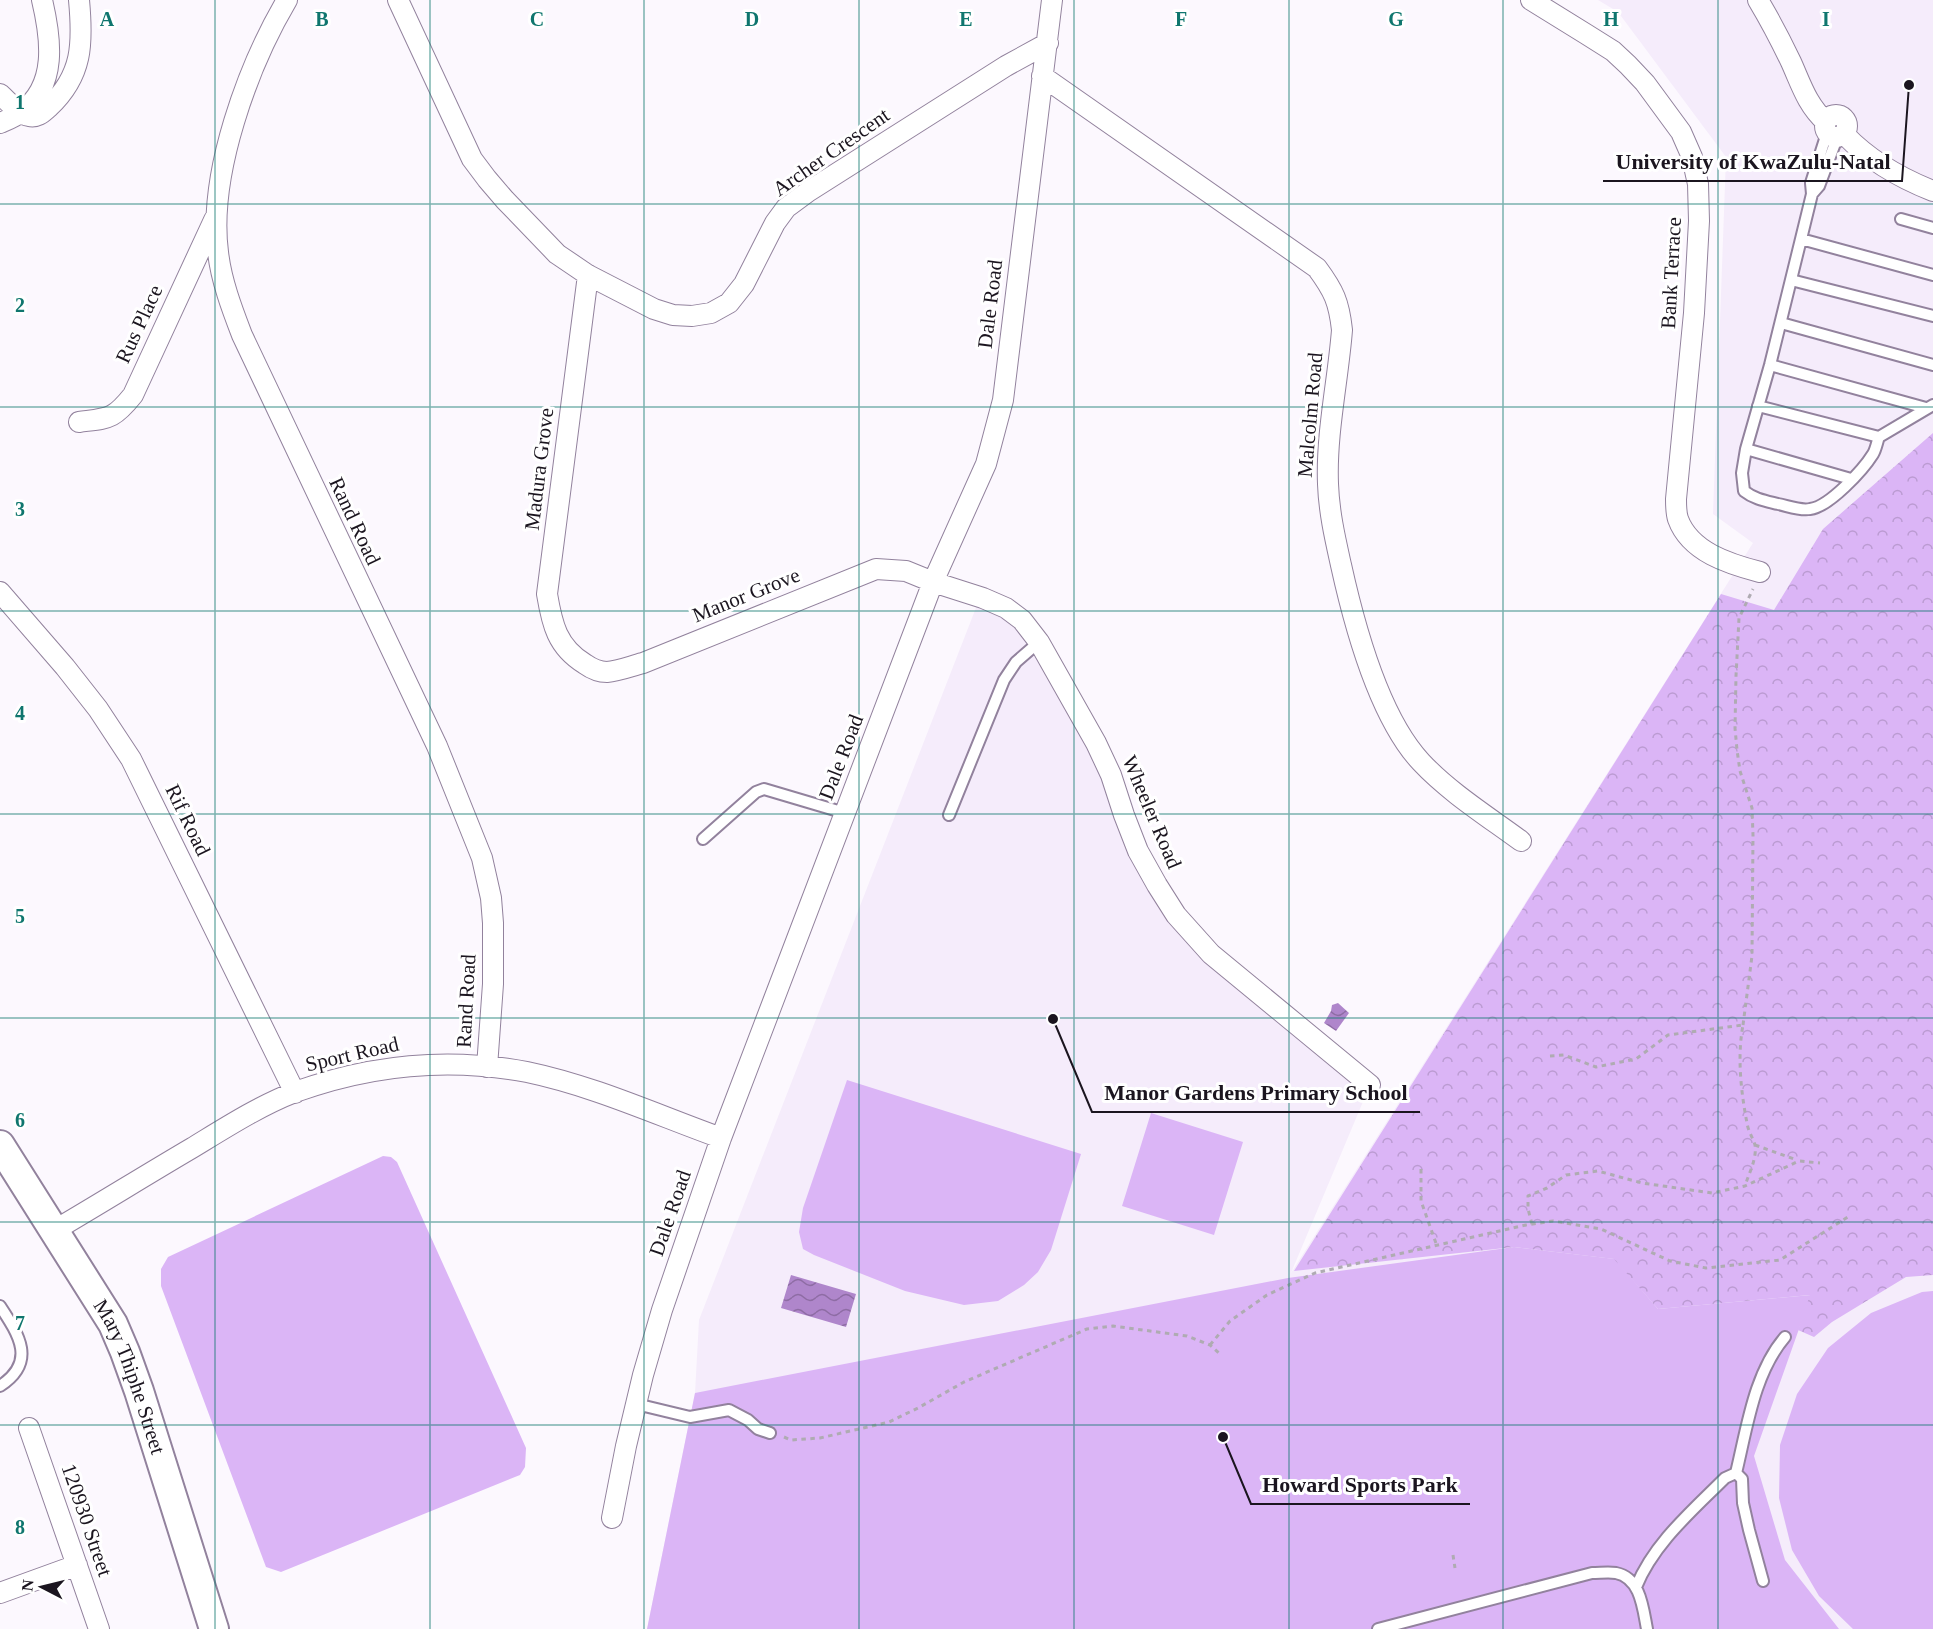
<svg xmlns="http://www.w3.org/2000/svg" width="1933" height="1629" font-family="'Times New Roman',serif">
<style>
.built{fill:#f5ecfb}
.green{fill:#dbb5f6}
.forest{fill:url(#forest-crowns)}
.water{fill:url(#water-waves)}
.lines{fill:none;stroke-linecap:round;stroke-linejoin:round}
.lane-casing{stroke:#92829d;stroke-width:14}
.street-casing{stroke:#92829d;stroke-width:22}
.secondary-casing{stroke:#92829d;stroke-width:32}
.path{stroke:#afabb2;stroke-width:3;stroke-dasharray:4.5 4.5;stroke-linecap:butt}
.lane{stroke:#fff;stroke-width:10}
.street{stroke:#fff;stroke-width:20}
.secondary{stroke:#fff;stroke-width:28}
.grid{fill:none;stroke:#0f766e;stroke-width:1.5;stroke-opacity:0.55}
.labels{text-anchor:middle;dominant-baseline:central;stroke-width:6;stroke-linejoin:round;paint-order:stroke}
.street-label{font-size:21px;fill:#1b151f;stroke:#fff}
.grid-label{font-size:20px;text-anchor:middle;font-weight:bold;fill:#0f766e;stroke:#fff;stroke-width:6;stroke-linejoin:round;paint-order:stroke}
.leader{fill:none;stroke:#1b151f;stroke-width:2}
.callout-dot{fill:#1b151f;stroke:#fff;stroke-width:2}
.callout-label{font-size:22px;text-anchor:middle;font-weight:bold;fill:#1b151f;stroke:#fff;stroke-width:6;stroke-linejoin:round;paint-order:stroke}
</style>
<defs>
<pattern id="forest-crowns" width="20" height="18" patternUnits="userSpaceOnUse" patternTransform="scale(1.5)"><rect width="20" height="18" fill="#dbb5f6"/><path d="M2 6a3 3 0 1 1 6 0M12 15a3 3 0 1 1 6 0" fill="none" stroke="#bb9bd2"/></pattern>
<pattern id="water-waves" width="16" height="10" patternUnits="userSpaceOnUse" patternTransform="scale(1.5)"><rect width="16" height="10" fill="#af86cb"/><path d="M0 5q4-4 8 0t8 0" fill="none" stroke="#8e6ca4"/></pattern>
</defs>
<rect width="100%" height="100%" fill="#fcf8fe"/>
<path class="built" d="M1598 0H1933V1629H647L695 1393 699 1320 979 600 1026 621 1176 915 1370 1085 1291 1273 1753 543 1713 514 1726 157 1618 12Z"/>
<path class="green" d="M847 1080 1081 1154 1051 1250 1038 1272 1024 1285 998 1301 964 1305 905 1291 814 1255 803 1249 799 1232 803 1208Z
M1151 1113 1243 1142 1214 1235 1122 1206Z
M383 1156 391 1157 397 1162 526 1448 525 1467 520 1475 281 1572 266 1567 161 1286V1269L168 1257Z
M1514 1247 1615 1259 1658 1309 1811 1295 1754 1456 1785 1560 1839 1629H647L695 1393 1288 1278Z
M1933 1291V1629H1853L1819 1596 1792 1550 1779 1498 1780 1445 1797 1394 1828 1348 1871 1313 1922 1292Z"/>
<path class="forest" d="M1933 433V1275L1906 1277 1832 1322 1814 1337 1798 1330 1810 1295 1658 1309 1614 1259 1514 1247 1294 1271 1721 594 1774 610 1823 529Z"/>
<path class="water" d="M1338 1003 1349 1013 1336 1031 1324 1023 1331 1011 1332 1005Z
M791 1275 856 1294 846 1327 781 1308Z"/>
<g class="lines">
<defs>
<path id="lane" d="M1827 133 1811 183 1812 194 1801 239 1770 365 1746 449 1742 473 1744 491C1754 499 1766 501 1778 504 1788 506 1800 511 1810 509 1829 507 1863 470 1873 454 1876 449 1877 442 1879 437L1933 405
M1812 194 1819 186 1837 138
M1901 219 1933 228
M1801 239 1933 275
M1791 280 1933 316
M1781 323 1933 365
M1770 365 1926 408
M1758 406 1879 437
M1746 449 1851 479
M949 815 1004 680 1016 662 1039 642
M703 839 756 792 764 789 845 813
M0 1306C19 1335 37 1362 0 1386
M636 1404 690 1417 729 1410 748 1420 758 1429 770 1433
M1736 1473C1747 1428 1754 1373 1785 1337
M1736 1473 1742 1479 1743 1503 1749 1530 1763 1581
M1636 1587C1654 1543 1692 1511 1725 1478L1736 1473
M1378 1629 1592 1573C1600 1573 1609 1572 1616 1573 1641 1578 1643 1609 1647 1629"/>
<path id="street" d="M287 0C248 66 208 174 218 252 221 280 232 309 242 335L437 746 482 858 491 898 493 923V984L487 1067
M398 0 472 159 487 179 505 200 557 254 588 275 654 309 673 315 692 316 711 313 729 303 744 284 775 223 786 208 809 191 1006 66 1048 43
M1531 0 1586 34 1613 51 1628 65 1645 83 1681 132 1692 157 1698 184 1699 221 1694 313 1676 499C1676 506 1676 513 1678 519 1690 552 1729 564 1760 572
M1758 0C1770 20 1781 41 1791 62 1801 84 1807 105 1826 122
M1042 76 1317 268C1334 291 1339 302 1342 330 1338 381 1326 433 1328 484 1329 512 1335 538 1341 565 1354 624 1379 717 1421 762 1449 792 1487 816 1521 841
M0 94C9 102 18 114 29 116 38 118 43 112 49 107 83 75 83 43 79 0
M1825 126a11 11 0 1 1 22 0a11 11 0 1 1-22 0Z
M0 123C7 120 15 117 21 112 58 86 51 38 42 0
M1845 135C1869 160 1900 178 1933 191
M588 275 547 594C552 624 557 647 585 664 592 669 598 672 607 672 619 671 631 666 643 663L876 569 906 571 933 582 983 598 1006 608 1022 620 1039 642 1096 743 1111 775 1124 815 1138 851 1157 885 1176 915 1211 954 1370 1085
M79 422C109 418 113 420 133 395L214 220
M0 592 65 667 98 709 131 759 295 1093
M55 1230C101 1203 146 1175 192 1148 225 1128 259 1106 295 1092 370 1065 449 1057 527 1072 594 1086 657 1115 721 1138
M29 1428 99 1629
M612 1518 626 1446 643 1375 662 1310 721 1138 933 582 986 464 1003 400 1052 0
M0 1593 77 1565"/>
<g id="secondary">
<path id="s1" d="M0 1145 113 1324 125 1352 139 1391 214 1629"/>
</g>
</defs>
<use href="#lane" class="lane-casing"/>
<use href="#street" class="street-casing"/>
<use href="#secondary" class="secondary-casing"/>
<path class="path" d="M1743 1025 1752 956 1753 835 1752 808 1740 771 1737 750 1735 728 1736 676 1739 618 1753 589
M1550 1056 1564 1055 1596 1067 1636 1059 1668 1035 1743 1025C1737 1057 1741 1092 1747 1123 1748 1131 1753 1138 1755 1145 1757 1159 1749 1173 1745 1186
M1755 1145 1797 1160
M1421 1169V1201L1437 1246
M1532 1224 1528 1209V1196L1547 1188 1566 1175 1598 1171 1642 1183 1712 1193 1745 1186 1799 1161 1820 1163
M1210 1345 1230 1321 1267 1295 1315 1273 1526 1225 1553 1221 1601 1229 1670 1261 1706 1268 1780 1260 1851 1215
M784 1437 791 1440 820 1438 889 1422 918 1408 964 1382 1087 1329 1113 1326 1187 1336 1210 1345 1221 1355
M1453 1555 1455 1568"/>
<use href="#lane" class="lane"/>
<use href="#street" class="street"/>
<use href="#secondary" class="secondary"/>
</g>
<path class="grid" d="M215 0V1629M430 0V1629M644 0V1629M859 0V1629M1074 0V1629M1289 0V1629M1503 0V1629M1718 0V1629M0 204H1933M0 407H1933M0 611H1933M0 814H1933M0 1018H1933M0 1222H1933M0 1425H1933"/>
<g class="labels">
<g class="street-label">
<text transform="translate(831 152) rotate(-35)">Archer Crescent</text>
<text transform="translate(1671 273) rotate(-87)">Bank Terrace</text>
<text transform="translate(990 304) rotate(-83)">Dale Road</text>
<text transform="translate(139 324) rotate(-65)">Rus Place</text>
<text transform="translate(1310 415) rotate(-85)">Malcolm Road</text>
<text transform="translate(539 469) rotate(-83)">Madura Grove</text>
<text transform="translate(355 521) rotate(65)">Rand Road</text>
<text transform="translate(746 595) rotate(-22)">Manor Grove</text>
<text transform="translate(841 757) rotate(-69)">Dale Road</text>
<text transform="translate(1152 812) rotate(67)">Wheeler Road</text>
<text transform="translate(188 820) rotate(64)">Rif Road</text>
<text transform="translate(466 1001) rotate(-87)">Rand Road</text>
<text transform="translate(352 1054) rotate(-13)">Sport Road</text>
<text transform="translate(670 1213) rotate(-71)">Dale Road</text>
<text stroke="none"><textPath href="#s1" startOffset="267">Mary Thiphe Street</textPath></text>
<text transform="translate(87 1520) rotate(71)">120930 Street</text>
</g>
</g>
<g class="grid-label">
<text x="107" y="26">A</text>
<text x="322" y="26">B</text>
<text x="537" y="26">C</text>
<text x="752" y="26">D</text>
<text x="966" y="26">E</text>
<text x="1181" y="26">F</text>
<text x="1396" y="26">G</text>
<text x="1611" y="26">H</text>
<text x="1826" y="26">I</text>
<text x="20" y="109">1</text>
<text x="20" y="312">2</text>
<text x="20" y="516">3</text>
<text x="20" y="720">4</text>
<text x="20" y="923">5</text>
<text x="20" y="1127">6</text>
<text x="20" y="1330">7</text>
<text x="20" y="1534">8</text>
</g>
<path class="leader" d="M1909 85L1902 181H1603M1053 1019L1092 1112H1420M1223 1437L1251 1504H1470"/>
<g class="callout-dot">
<circle cx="1909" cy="85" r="6"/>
<circle cx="1053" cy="1019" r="6"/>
<circle cx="1223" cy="1437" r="6"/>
</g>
<g class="callout-label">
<text x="1753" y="169">University of KwaZulu-Natal</text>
<text x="1256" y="1100">Manor Gardens Primary School</text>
<text x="1360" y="1492">Howard Sports Park</text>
</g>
<g transform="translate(42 1587) rotate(277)" stroke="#ffffff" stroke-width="4.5" paint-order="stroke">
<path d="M0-4.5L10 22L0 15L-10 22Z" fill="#1b151f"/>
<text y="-9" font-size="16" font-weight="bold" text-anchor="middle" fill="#1b151f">N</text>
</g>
</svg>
